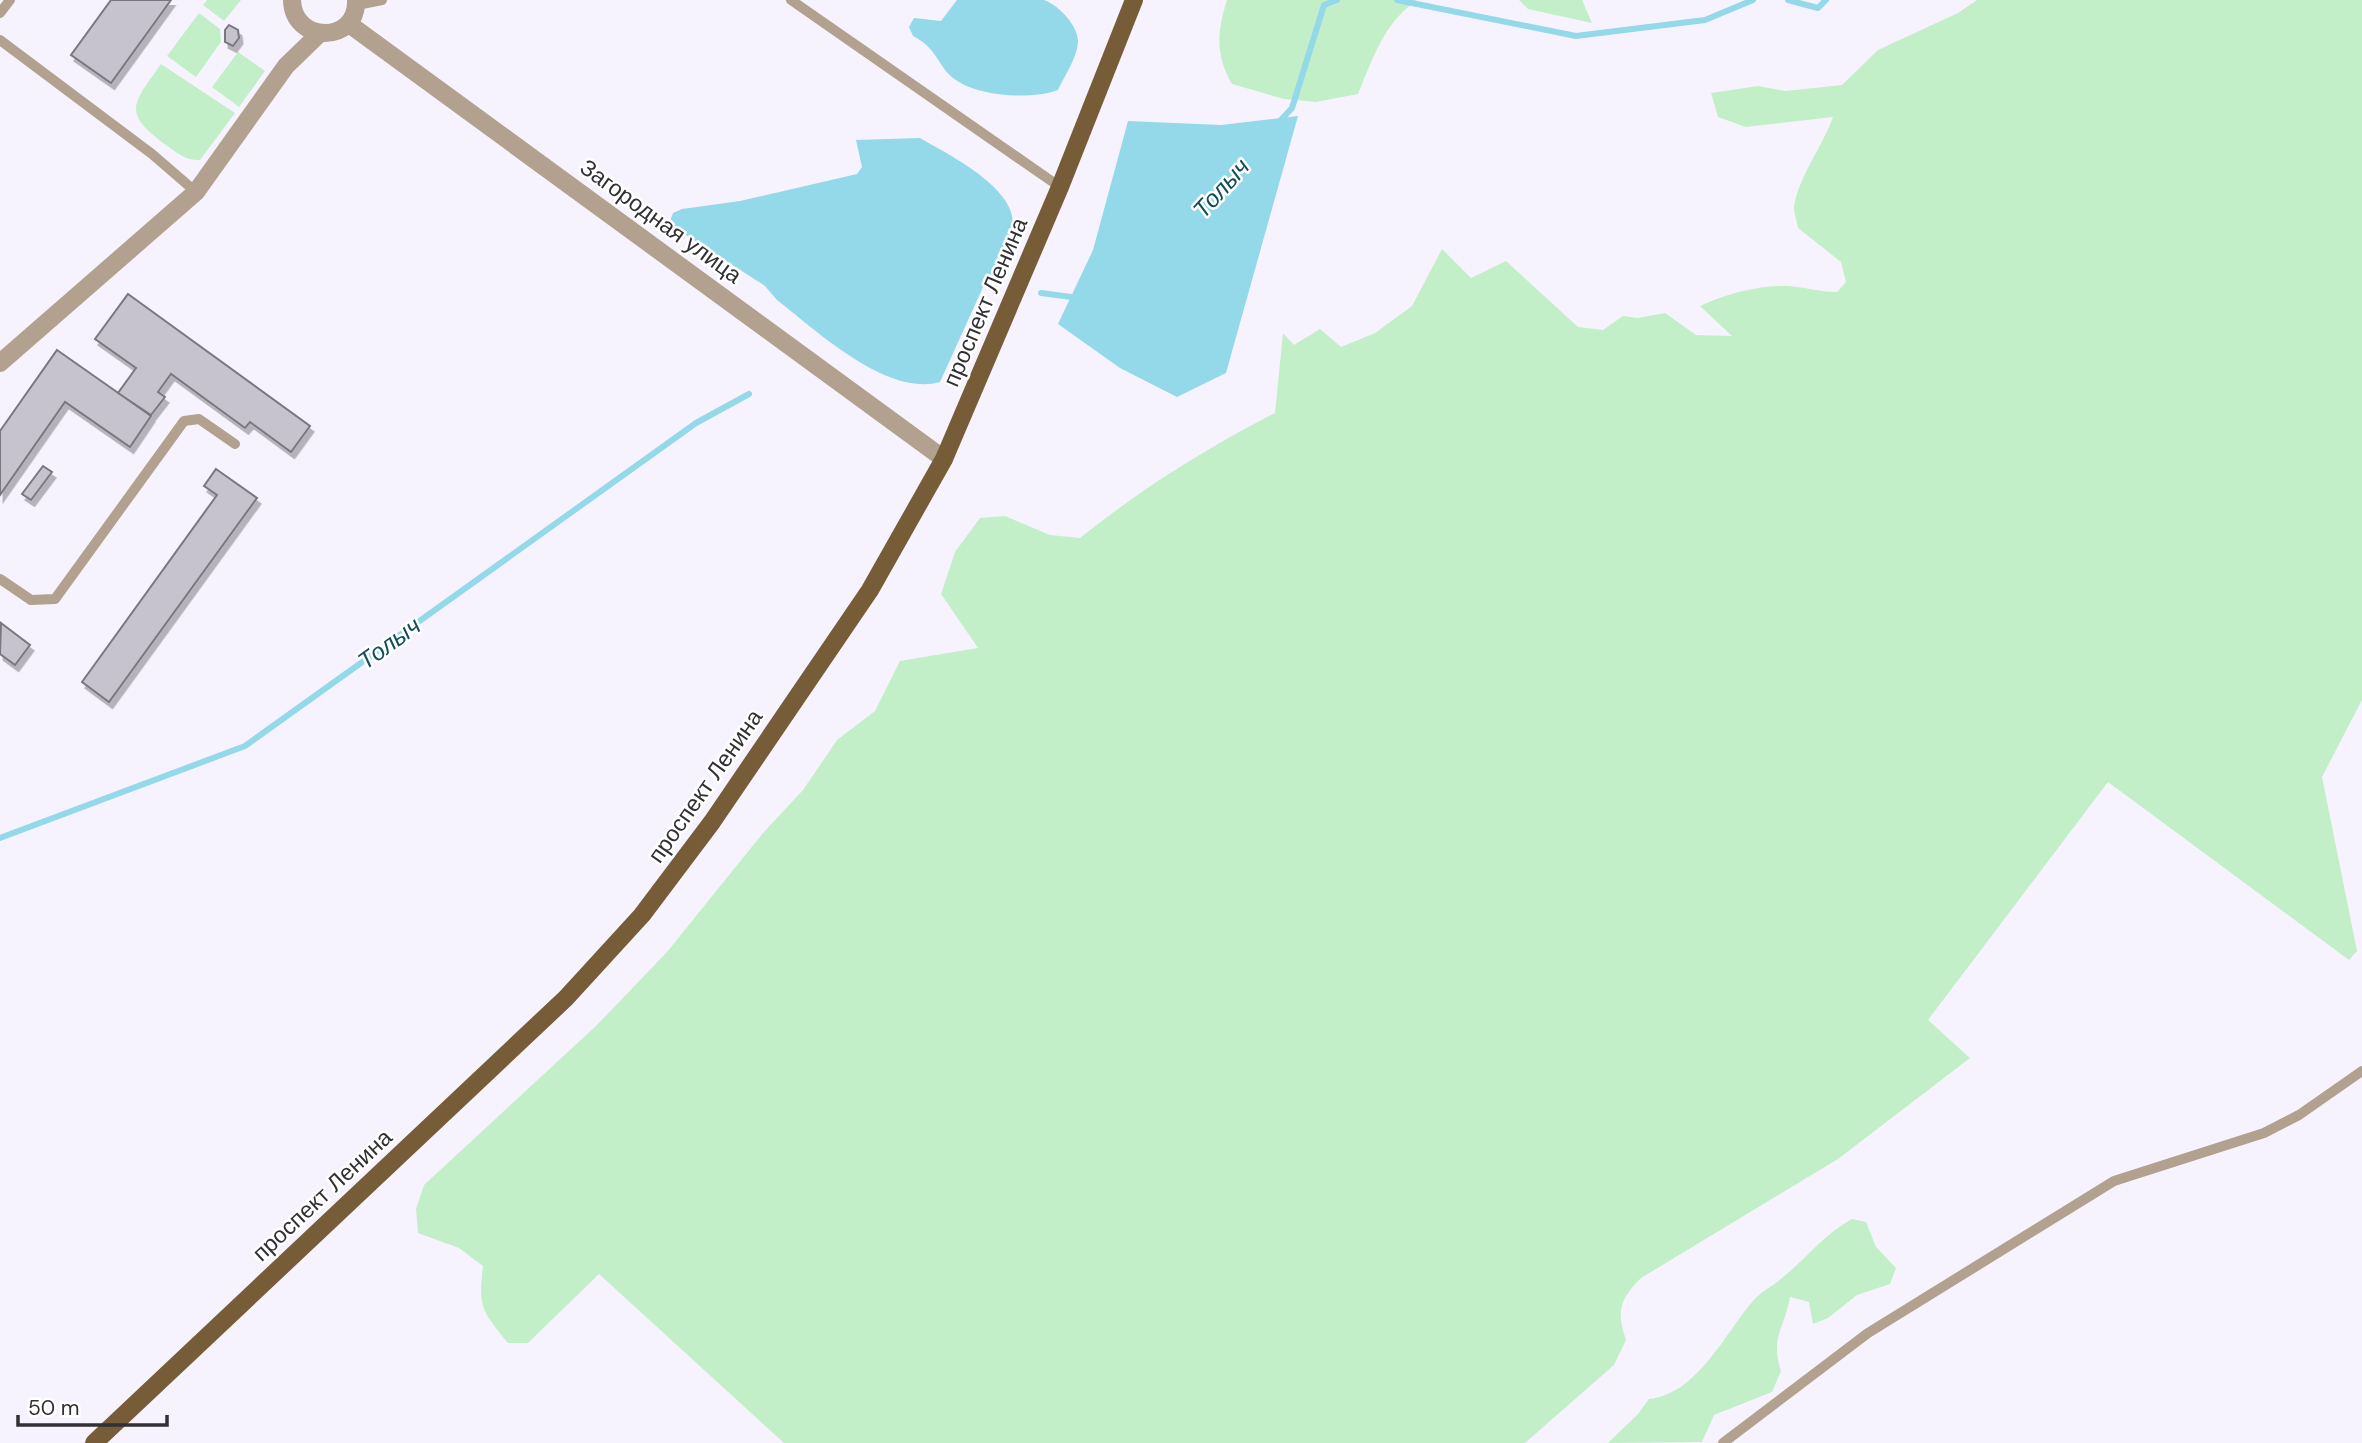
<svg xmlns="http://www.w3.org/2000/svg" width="2362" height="1443" font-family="'DM Sans',sans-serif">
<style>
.green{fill:#c3efc8}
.water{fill:#93d9ea}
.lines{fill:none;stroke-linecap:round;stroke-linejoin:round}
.stream{stroke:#93d9ea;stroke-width:6}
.building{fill:#c7c3ce;stroke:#7a7781;stroke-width:2;filter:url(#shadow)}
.lane{stroke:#b1a18e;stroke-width:10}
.street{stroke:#b1a18e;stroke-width:18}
.primary{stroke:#775c38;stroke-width:18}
.labels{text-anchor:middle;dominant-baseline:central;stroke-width:5;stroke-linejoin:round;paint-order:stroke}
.street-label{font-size:23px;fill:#313034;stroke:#fff}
.water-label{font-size:24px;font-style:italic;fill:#114e5a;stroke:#fff}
</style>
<defs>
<filter id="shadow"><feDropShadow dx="3.5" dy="6" stdDeviation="0" flood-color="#0004"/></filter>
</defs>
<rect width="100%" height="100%" fill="#f6f3fe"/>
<path class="green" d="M207 0H241L224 21 203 5Z
M1227 0H1417C1384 23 1373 58 1358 94L1316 102 1284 99 1232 84C1215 55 1217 32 1227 0Z
M1519 0H1582L1592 23 1528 9Z
M1977 0H2362V700L2322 777 2357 951 2349 960 2108 782 1928 1020 1970 1058 1838 1159 1641 1278C1620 1299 1616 1311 1626 1340L1614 1365 1525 1443H784L599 1274 528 1343H508C482 1311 478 1308 483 1266L459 1248 418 1233 416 1209 424 1185 597 1025 667 952 763 833 803 790 837 740 875 711 900 661 978 648 941 594 955 552 980 518 1005 516 1050 535 1080 538C1141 489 1205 449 1275 413L1283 333 1294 345 1320 329 1341 347 1375 333 1412 306 1442 249 1471 278 1506 261 1578 327 1603 330 1623 316 1638 318 1665 313 1696 335 1732 336 1700 306C1726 294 1757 285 1787 286 1804 287 1820 292 1837 292L1846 282 1841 262 1798 228C1797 222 1794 213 1794 207 1798 178 1823 145 1833 117L1746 127 1718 117 1711 93 1758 86 1785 91 1842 85 1878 50 1958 13Z
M199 13 220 29 221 42 196 77 167 56Z
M238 52 265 71 239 107 212 87Z
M161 64 235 113 200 160C186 161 177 153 166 145 121 112 133 104 161 64Z
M1852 1219 1866 1222 1876 1247 1896 1268 1890 1284 1857 1295 1828 1318 1813 1324 1809 1302 1790 1297C1784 1330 1770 1337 1781 1371L1772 1392 1714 1415 1702 1442 1608 1443 1638 1414 1649 1399C1697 1394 1724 1335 1752 1302 1760 1292 1773 1286 1782 1278 1806 1259 1824 1234 1852 1219Z"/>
<path class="water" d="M957 0C977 0 1027 0 1044 0 1058 5 1077 24 1078 40 1078 57 1065 75 1058 90 1031 100 977 97 953 78 937 65 938 49 913 36L909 27 914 18 941 21Z
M1298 116 1226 373 1177 397 1120 368 1058 324 1093 250 1128 121 1221 125Z
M920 138C947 154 1022 190 1012 230 1007 246 997 258 996 276L984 285 940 382C887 397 817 331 777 300L765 286 669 224 673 213 682 209 740 201 857 174 862 167 856 140Z"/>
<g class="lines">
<path class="stream" d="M1397 0 1576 36 1705 20 1753 0
M1788 0 1818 8 1826 0
M1278 123 1292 108 1324 5 1337 0
M1041 293 1079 298
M0 838 245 746 696 423 749 394"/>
</g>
<path class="building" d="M111 0H171L111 83 71 55Z
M229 25 238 30 239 38 233 46 225 42V30Z
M128 294 310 426 291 452 250 422 245 428 171 374 158 392 165 397 151 415 118 393 136 368 95 339Z
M57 350 151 416 130 447 65 402 0 495V431Z
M43 466 52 472 31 500 22 494Z
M216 469 257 498 109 702 82 682 217 495 204 486Z
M1 623 30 645 15 665 0 654Z"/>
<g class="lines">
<path class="lane" d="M791 0 1060 187
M357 5 382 0
M0 13 10 0
M0 40 152 154 196 192
M0 579 31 600 55 599 184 421 199 419 235 444
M1723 1443 1868 1333 2114 1181 2264 1133 2299 1115 2362 1071"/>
<path class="street" d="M292 0C293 44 358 44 356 0
M349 24 944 459
M0 363 196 192 286 66 319 34"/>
<path class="primary" d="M94 1443 566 998 642 915 712 822 870 590 944 459 1060 187 1134 0"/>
</g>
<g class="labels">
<g class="street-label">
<text transform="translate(661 221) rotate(36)">Загородная улица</text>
<text transform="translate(985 302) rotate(-67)">проспект Ленина</text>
<text transform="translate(705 786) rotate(-55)">проспект Ленина</text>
<text transform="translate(322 1195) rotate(-43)">проспект Ленина</text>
</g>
<g class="water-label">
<text transform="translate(1221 188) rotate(-48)">Толыч</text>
<text transform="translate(389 643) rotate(-36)">Толыч</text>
</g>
</g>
<path d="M18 1415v10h149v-10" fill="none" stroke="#313034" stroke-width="3.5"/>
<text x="28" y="1415" font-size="21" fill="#313034" stroke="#ffffff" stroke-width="5" paint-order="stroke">50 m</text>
</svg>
